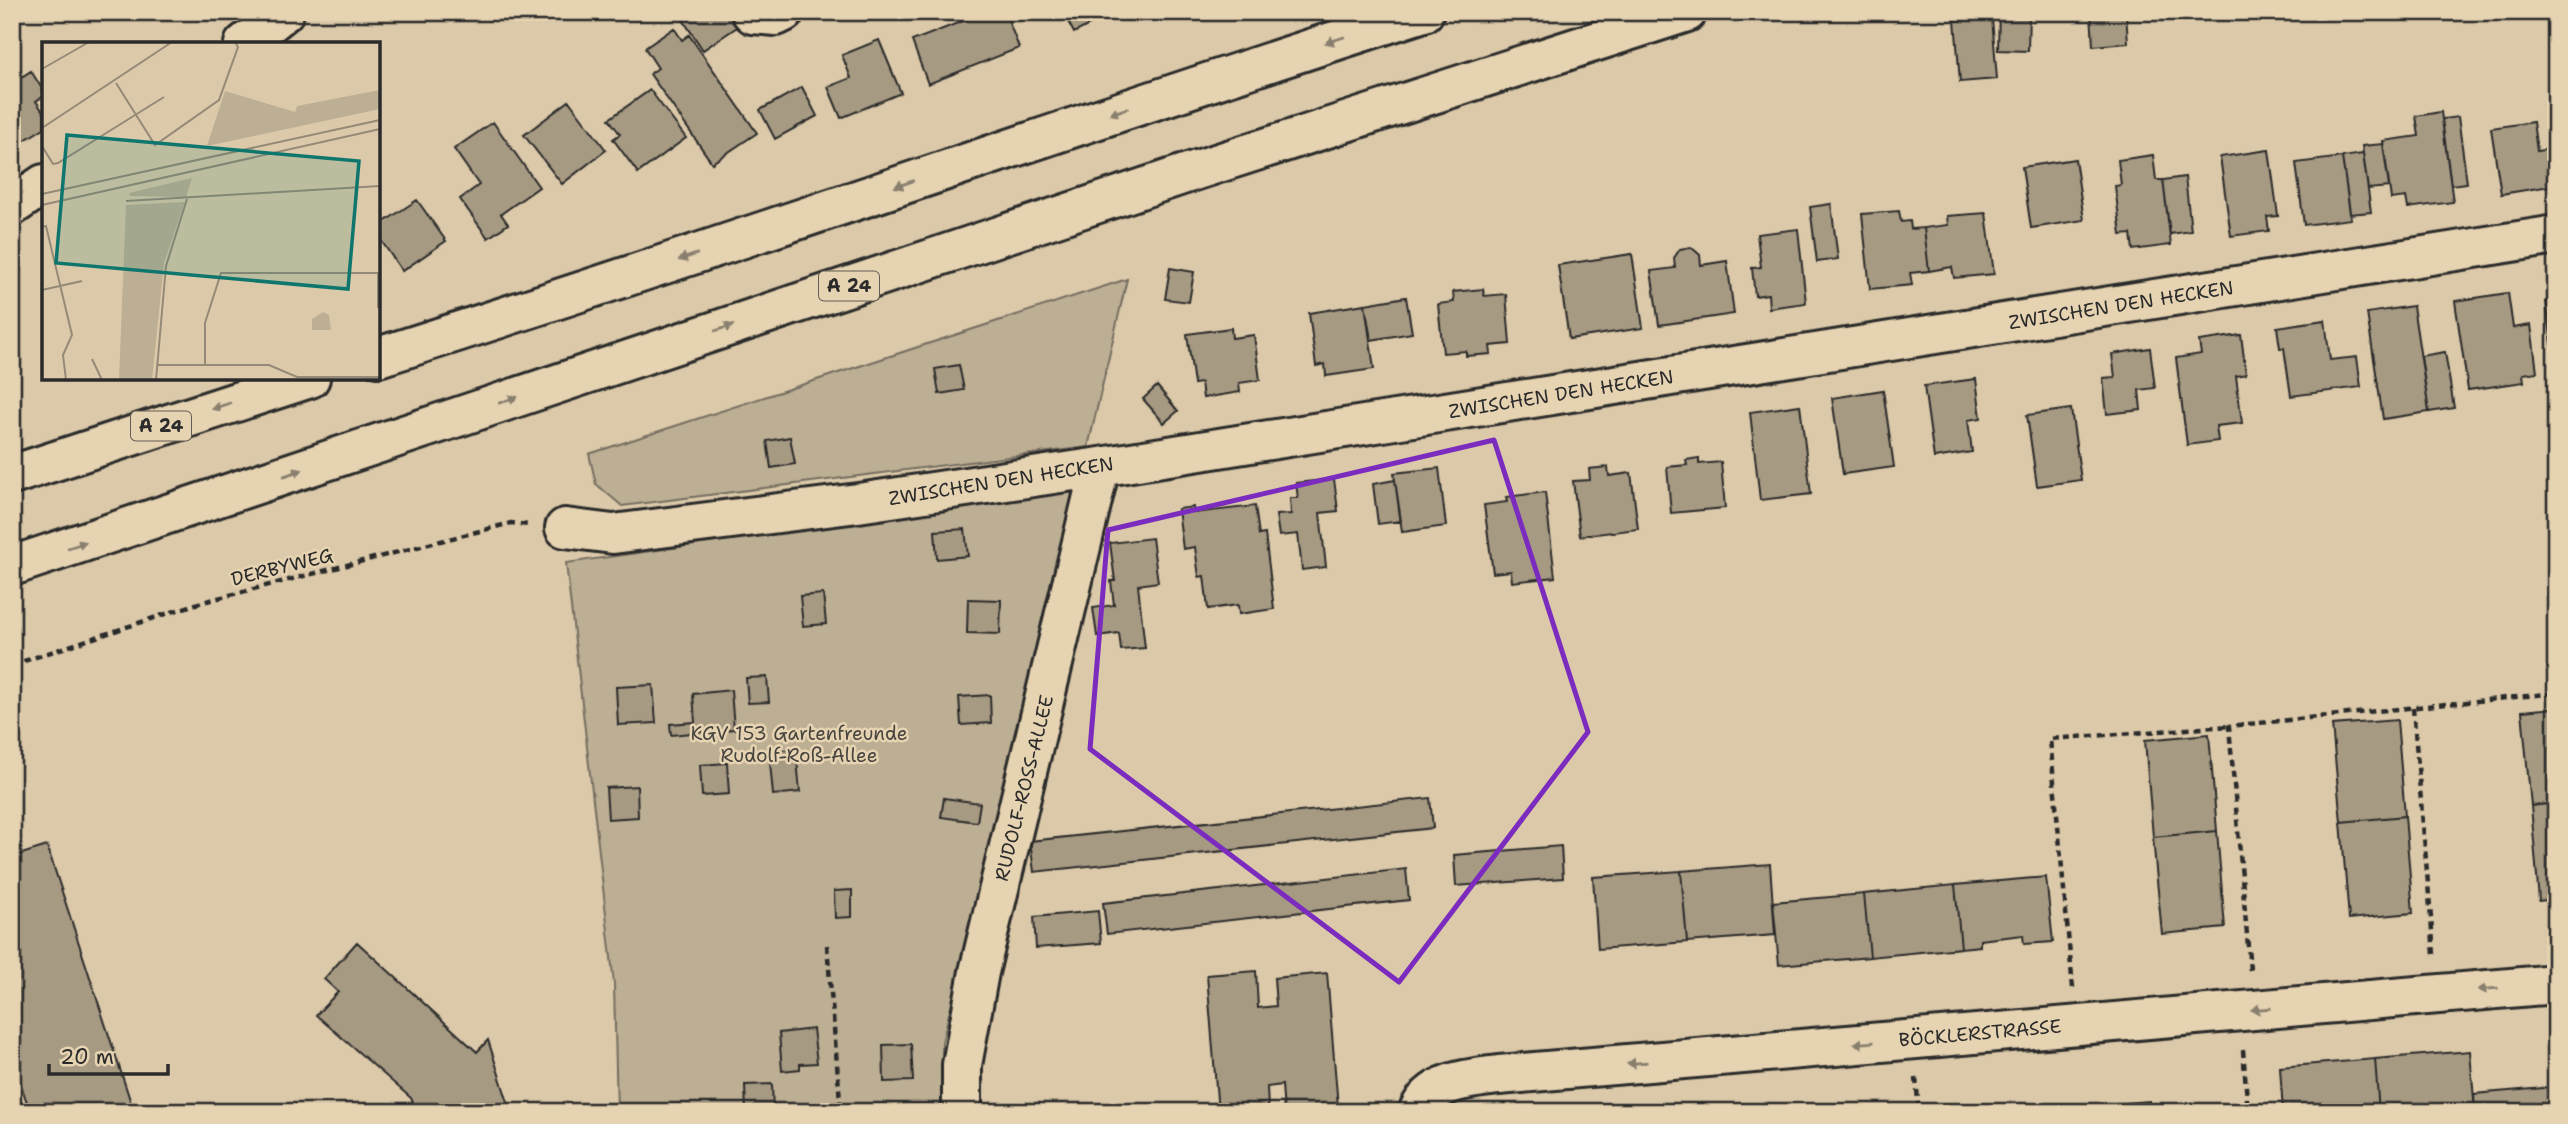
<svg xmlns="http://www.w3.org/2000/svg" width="2568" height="1124" font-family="'Shantell Sans',sans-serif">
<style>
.green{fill:#bdaf94;stroke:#746d60;stroke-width:2}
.building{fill:#a79a83;stroke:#2b2b2b;stroke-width:2}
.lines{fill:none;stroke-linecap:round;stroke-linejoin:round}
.minor-casing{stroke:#2b2b2b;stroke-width:44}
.highway-casing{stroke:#2b2b2b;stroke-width:44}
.path{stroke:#2b2b2b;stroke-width:4.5;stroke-dasharray:7 5;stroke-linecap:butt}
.minor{stroke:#e6d3b1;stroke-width:38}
.highway{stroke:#e6d3b1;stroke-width:38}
.oneway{fill:#887f6e}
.marked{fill:none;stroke:#7b2cbf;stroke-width:5;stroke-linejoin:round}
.labels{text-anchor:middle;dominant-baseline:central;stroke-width:5;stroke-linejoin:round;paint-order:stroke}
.shield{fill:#e6d3b1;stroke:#635d53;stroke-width:2}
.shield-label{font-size:18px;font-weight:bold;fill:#2b2b2b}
.street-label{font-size:19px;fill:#2b2b2b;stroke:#e6d3b1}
.park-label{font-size:19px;fill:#484540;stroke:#e6d3b1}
.inset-road{fill:none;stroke:#958a77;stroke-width:2}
.view{fill:#0f766e;fill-opacity:0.15;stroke:#0f766e;stroke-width:3.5}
.inset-edge{fill:none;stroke:#2b2b2b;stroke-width:3.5}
</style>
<rect width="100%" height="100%" fill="#dbc9a9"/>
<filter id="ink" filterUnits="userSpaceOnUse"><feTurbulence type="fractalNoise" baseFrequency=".0143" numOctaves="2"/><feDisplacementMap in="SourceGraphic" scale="14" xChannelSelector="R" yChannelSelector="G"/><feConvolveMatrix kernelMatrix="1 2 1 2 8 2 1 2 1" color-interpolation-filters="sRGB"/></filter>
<g filter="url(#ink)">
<path class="green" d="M1127 279 1088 447 622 506 596 484 589 454Z
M1078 491 942 1042V1112H617L614 984 566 563Z"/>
<path class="building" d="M669 12H736L743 23 703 50 679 14 673 18Z
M986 12H1005L1019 48 928 84 912 41Z
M1063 12H1105L1107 16 1074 33Z
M1999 12H2029L2028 51 1998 50Z
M2091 12H2126L2128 43 2093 46Z
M1992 18 1997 79 1960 82 1955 20Z
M674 28 682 40 689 35 757 133 712 163 650 74 658 68 645 48Z
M879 40 901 93 841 118 828 87 851 78 842 55Z
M31 71 44 92V96L36 101 44 113V128L12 148V83Z
M802 87 817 116 775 139 760 110Z
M650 90 686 138 638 173 613 139 620 134 609 119Z
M569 101 606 150 562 184 524 135Z
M2441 112 2453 202 2408 208 2406 197 2391 199 2383 141 2419 136 2416 116Z
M2458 117 2467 183 2451 185 2442 119Z
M493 122 539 187 501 214 508 224 488 238 460 199 479 185 454 149Z
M2533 122 2537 151 2556 148V185L2501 194 2491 128Z
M2383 144 2389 187 2368 189 2362 146Z
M2269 150 2278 216 2267 217 2269 231 2231 236 2220 157Z
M2363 154 2371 212 2350 214 2342 157Z
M2153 155 2156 180H2163L2171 245 2133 250 2131 234 2121 235 2115 186 2121 185 2118 160Z
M2342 157 2351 219 2304 225 2296 163Z
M2075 159 2084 220 2031 228 2022 167Z
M2185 177 2191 231 2170 234 2163 180Z
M417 200 446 241 402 271 378 236V226Z
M1831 204 1838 259 1817 262 1810 207Z
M1899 211 1901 222 1910 221 1911 229 1924 228 1929 271 1910 273 1912 285 1870 289 1862 214Z
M1986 213 1994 274 1954 278 1952 267 1929 271 1924 228 1948 225 1947 216Z
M1798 229 1806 303 1769 308 1768 294 1755 296 1752 268 1761 267 1757 234Z
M1691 247 1700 255 1701 265 1727 261 1734 314 1659 325 1651 271 1675 268 1674 258 1680 249Z
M1632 254 1643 328 1569 339 1558 265Z
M1170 268 1194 272 1189 302 1165 299Z
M1483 289 1484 296 1506 294 1510 344 1490 346 1491 354 1466 356V351L1443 353 1438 304 1454 302 1453 292Z
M2508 293 2513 328 2531 325 2537 372 2523 374 2524 382 2468 390 2455 301Z
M1406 297 1412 333 1371 340 1365 304Z
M2556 299V373L2546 301Z
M1365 304 1374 369 1326 376 1325 364 1316 366 1309 313Z
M2413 306 2429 412 2383 419 2367 313Z
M2325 320 2330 360 2357 357 2361 387 2291 396 2284 348H2280L2277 327Z
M1231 328 1232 338 1254 335 1260 380 1239 383 1240 392 1203 398 1201 383 1194 384 1187 334Z
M2241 335 2246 374 2236 376 2242 423 2216 426 2218 441 2187 445 2176 358 2201 354 2199 341Z
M2150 348 2155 388 2139 390 2141 410 2107 414 2103 378 2115 377 2112 354Z
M2445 352 2454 408 2429 412 2421 356Z
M959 365 964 390 939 394 935 369Z
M1976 379 1981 418 1968 420 1972 452 1934 458 1924 386Z
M1157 386 1178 411 1164 423 1143 399Z
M1883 390 1894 467 1843 474 1832 398Z
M1800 405 1811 494 1760 500 1750 412Z
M2071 409 2081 480 2037 486 2027 415Z
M790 437 795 464 771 468 767 441Z
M1699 458V464L1721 462 1725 508 1671 513 1667 467 1687 465 1686 460Z
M1608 467 1609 476 1631 473 1638 529 1580 536 1573 481 1590 480 1589 469Z
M1439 468 1446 526 1402 532 1394 473Z
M1334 479 1338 511 1320 513 1326 567 1302 570 1298 534 1279 536 1276 515 1291 514 1290 498H1298L1296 483Z
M1395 480 1401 521 1378 524 1373 484Z
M1545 492 1555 577 1512 582 1511 571 1493 573 1484 505 1507 502 1506 497Z
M1255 506 1259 535 1265 534 1274 609 1239 614 1238 605 1208 609 1204 576 1199 577 1195 547 1183 549 1178 509 1193 507 1194 513Z
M965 529 968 556 937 559 935 531Z
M1152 538 1158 582 1138 585 1145 648 1121 650 1119 633 1097 636 1093 608 1114 605 1111 581H1115L1110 543Z
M823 594 826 624 803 626 800 596Z
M968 599 1001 600 1000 634 967 633Z
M767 677 769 702 748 703 746 678Z
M653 685 656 723 618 725 616 687Z
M731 690 734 729 671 735 670 724 695 722 693 694Z
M990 695 991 723 961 725 959 697Z
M2556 708V803L2531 806 2522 711Z
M2397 720 2405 816 2341 822 2332 725Z
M2209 734 2217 831 2153 837 2145 740Z
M796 749 800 792 773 795 769 751Z
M727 763 729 794 702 796 700 765Z
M637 786 638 817 608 819 606 788Z
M944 798 980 803 977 822 941 817Z
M1430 798 1433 828 1034 872 1030 841Z
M2556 803V899L2539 901 2531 806Z
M2405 816 2413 913 2349 919 2341 822Z
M2217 831 2225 928 2162 934 2153 837Z
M47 846 134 1112H30L12 1057V857Z
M1561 846 1563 878 1456 886 1454 855Z
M1770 864 1775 935 1687 942 1681 871Z
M1406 869 1409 900 1107 934 1103 903Z
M1681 871 1687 942 1598 949 1593 877Z
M2046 877 2053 942 2024 944 2023 935 1980 940V946L1961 948 1955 885Z
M1955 885 1961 948 1870 957 1864 894Z
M852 890V917L835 918 834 891Z
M1864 894 1870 957 1779 965 1773 902Z
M1098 911 1101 943 1036 948 1034 917Z
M357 942 477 1052 488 1040 511 1112H429L426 1105 416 1110 411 1098 316 1015 338 992 324 979Z
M1256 971 1258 1008 1276 1006 1274 978 1327 973 1338 1107 1315 1109V1112H1284L1282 1085 1267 1087 1268 1109 1218 1112 1207 975Z
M813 1029 817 1063 800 1064V1069L782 1071 779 1033Z
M911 1044 913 1081 884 1082 883 1045Z
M2470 1051 2475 1112H2379L2375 1059Z
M2375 1059 2379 1112H2283L2280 1067Z
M772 1084 773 1112H746L745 1085Z
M2556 1087V1112H2475L2474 1094Z
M2149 1101V1112H2052V1109Z"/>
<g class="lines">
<defs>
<path id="minor" d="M751 12 753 14 776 16 784 12
M244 44 284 12
M12 206 44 184
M565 528 613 534 858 503 1100 467 2556 235
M962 1112V1065L979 972 1100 467
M1418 1112C1432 1080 1469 1079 1499 1075L2556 984"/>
<path id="highway" d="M378 357C728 247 1074 124 1424 12
M12 475 310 378
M12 566 1197 170 1687 12"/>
</defs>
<use href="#minor" class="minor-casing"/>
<use href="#highway" class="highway-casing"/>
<path class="path" d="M12 665 199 603 511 523 529 525
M2413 708 2434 954
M827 945 841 1112
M2250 970 2229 726 2556 693
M2073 988 2050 739 2229 726
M2243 1050 2248 1112
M1916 1078 1919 1112"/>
<use href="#minor" class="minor"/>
<use href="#highway" class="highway"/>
</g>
<defs><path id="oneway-solid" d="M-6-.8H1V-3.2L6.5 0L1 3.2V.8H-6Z" transform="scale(1.75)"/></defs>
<g class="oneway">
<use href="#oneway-solid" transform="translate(1335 40) rotate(162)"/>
<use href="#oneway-solid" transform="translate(1119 111) rotate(161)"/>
<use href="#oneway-solid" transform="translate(904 184) rotate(161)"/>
<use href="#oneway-solid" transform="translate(688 257) rotate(161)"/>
<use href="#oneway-solid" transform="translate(724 328) rotate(-18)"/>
<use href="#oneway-solid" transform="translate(508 400) rotate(-19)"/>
<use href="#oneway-solid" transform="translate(221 406) rotate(162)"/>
<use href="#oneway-solid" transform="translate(293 473) rotate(-19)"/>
<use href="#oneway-solid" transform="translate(77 545) rotate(-18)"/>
<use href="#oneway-solid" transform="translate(2488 989) rotate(175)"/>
<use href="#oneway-solid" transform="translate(2261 1009) rotate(175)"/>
<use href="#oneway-solid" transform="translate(1864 1043) rotate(175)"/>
<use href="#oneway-solid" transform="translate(1637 1063) rotate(175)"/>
</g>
</g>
<path class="marked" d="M1494 440 1588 732 1399 982 1090 749 1108 530Z"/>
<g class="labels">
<g class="shield">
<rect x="819" y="271.5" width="60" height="29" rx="5"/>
<rect x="131" y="411.5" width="60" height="29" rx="5"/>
</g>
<g class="shield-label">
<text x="849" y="286">A 24</text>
<text x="161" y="426">A 24</text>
</g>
<g class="street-label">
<text transform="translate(2121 305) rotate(-9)">ZWISCHEN DEN HECKEN</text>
<text transform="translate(1561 394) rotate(-9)">ZWISCHEN DEN HECKEN</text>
<text transform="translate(1001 481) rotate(-9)">ZWISCHEN DEN HECKEN</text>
<text transform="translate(282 567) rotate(-14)">DERBYWEG</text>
<text transform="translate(1024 788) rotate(-76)">RUDOLF-ROSS-ALLEE</text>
<text transform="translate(1980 1033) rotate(-5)">BÖCKLERSTRASSE</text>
</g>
<g class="park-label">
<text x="799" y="733">KGV 153 Gartenfreunde<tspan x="799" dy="22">Rudolf-Roß-Allee</tspan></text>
</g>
</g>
<g transform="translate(42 42)">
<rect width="338" height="338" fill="#dbc9a9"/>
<path d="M338 48V67L165 104 183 49 253 70 255 64ZM150 136 144 155 88 154 87 151ZM143 160 122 221 110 338H77L84 163ZM281 270 287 273 289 288H270V277Z" fill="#bdaf94"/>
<path class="inset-road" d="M0 27 47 0M74 41 113 103 177 58 196 5 193 0M0 86 130 0M0 104 11 122 16 121 122 55M0 152 338 78M84 159 338 144M0 163 338 87M0 185 4 184 30 293 21 313 24 338M336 231V266M0 248 40 239M50 317 60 338M163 322V281L179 231H338M116 323H227L255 335H338M114 338 124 224 145 157"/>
<path class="view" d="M25 93 317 119 306 247 14 221Z"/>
<rect width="338" height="338" class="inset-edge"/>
</g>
<rect width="2568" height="1124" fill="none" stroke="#e6d3b1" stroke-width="42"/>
<rect x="21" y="21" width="2526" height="1082" fill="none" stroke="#2b2b2b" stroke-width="2.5" filter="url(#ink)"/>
<path d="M49 1064v10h119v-10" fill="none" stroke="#2b2b2b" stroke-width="3.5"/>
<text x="60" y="1064" font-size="21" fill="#2b2b2b" stroke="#e6d3b1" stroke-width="5" paint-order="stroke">20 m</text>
</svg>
